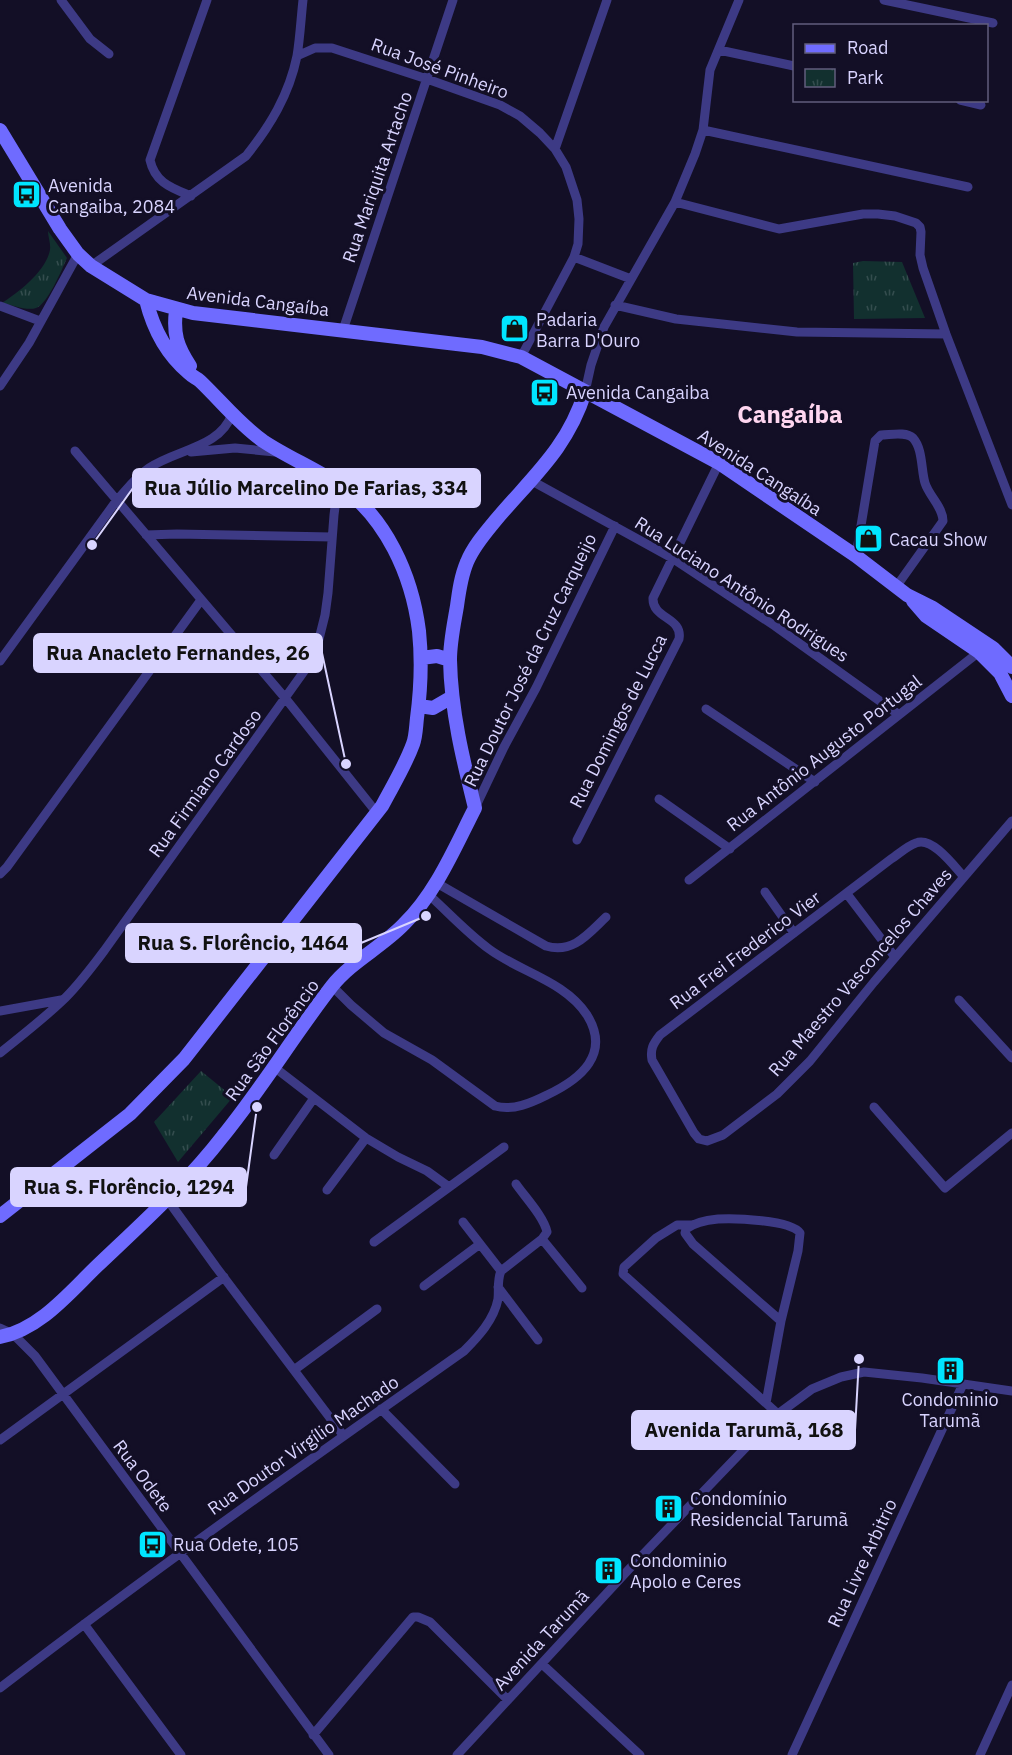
<svg xmlns="http://www.w3.org/2000/svg" width="1012" height="1755" font-family="'IBM Plex Sans',sans-serif">
<style>
.park{fill:url(#park-tufts)}
.lines{fill:none;stroke-linecap:round;stroke-linejoin:round}
.street{stroke:#3d3a85;stroke-width:9}
.secondary{stroke:#6f6bff;stroke-width:14}
.labels{text-anchor:middle;dominant-baseline:central;stroke-width:6;stroke-linejoin:round;paint-order:stroke}
.street-label{font-size:18px;fill:#d9d4ff;stroke:#130f26}
.poi-label{font-size:18px;fill:#d9d4ff;stroke:#130f26;text-anchor:start}
.district-label{font-size:24px;font-weight:bold;fill:#ffd6f0;stroke:#130f26}
.leader{fill:none;stroke:#d9d4ff;stroke-width:2}
.callout-dot{fill:#d9d4ff;stroke:#130f26;stroke-width:2}
.callout{fill:#d9d4ff;stroke:#d9d4ff;stroke-width:2}
.callout-label{font-size:20px;text-anchor:middle;font-weight:bold;fill:#111}
</style>
<defs>
<pattern id="park-tufts" width="24" height="20" patternUnits="userSpaceOnUse" patternTransform="scale(1.5)"><rect width="24" height="20" fill="#12302f"/><path d="M3 7l-1-3M5 7V3M7 7l1-3M15 17l-1-3M17 17v-4M19 17l1-3" fill="none" stroke="#344d4e"/></pattern>
</defs>
<rect width="100%" height="100%" fill="#130f26"/>
<path class="park" d="M48 231 67 258C62 269 48 304 36 308 27 311 12 305 2 303 19 292 46 271 50 250 51 244 48 237 48 231Z
M863 261 902 262 925 318 854 319 853 263Z
M201 1071 233 1097 178 1162 154 1122Z"/>
<g class="lines">
<path class="street" d="M61 0 90 39 109 54
M884 0 993 23
M719 50 794 66
M297 56 315 48H332L427 79 500 105 520 116 540 133 555 149 566 167 577 200 579 219 578 244 574 257 521 357
M960 100 981 105
M703 130 968 187
M555 149 607 0
M191 196C172 188 155 183 150 160L207 0
M675 202 779 229 863 214H878L895 216 916 223 920 227 921 232 920 255 923 268 946 334 1012 505
M574 257 631 279
M91 266 246 156C270 126 289 95 297 56 300 38 301 18 303 0
M615 305 676 319 797 332 946 334
M0 306 40 321
M343 330 453 0
M0 386 29 343 78 254
M585 392 591 365 604 327 675 202 695 154 703 130 710 70 739 0
M75 451 286 699 377 813
M191 452 235 448 275 452
M532 481 672 558 775 626 898 714
M146 535 177 534 332 537
M856 556 875 441 881 435C890 435 906 431 913 438 923 449 921 470 925 483 929 496 943 507 943 521L896 587
M0 661 117 500C127 489 136 477 149 468 177 449 220 448 232 414
M706 709 815 782
M659 799 730 849
M475 808 504 747 536 688 615 526
M577 840 679 639C683 617 652 619 653 598L719 463
M0 874 7 867 201 600
M964 877C954 866 932 836 916 843 907 846 899 854 891 859L660 1035C653 1044 650 1049 652 1060L694 1133 699 1139 707 1141 723 1135 777 1094 810 1061 874 982 1012 821
M689 880 979 652
M435 882 546 946C573 954 588 934 606 917
M765 892 794 933
M847 894 895 957
M332 986 351 1005 384 1033 432 1060 495 1106C513 1111 531 1103 547 1095 581 1079 611 1054 587 1015 565 981 520 972 489 949 467 933 448 912 428 894
M959 1000 1012 1058
M0 1011 61 1000
M0 1053C21 1036 42 1020 62 1001 78 986 91 968 104 951L305 670 319 639 325 615 328 593 334 515 338 484
M274 1067 366 1138 398 1157 427 1171 449 1187
M874 1107 945 1188 1012 1133
M274 1155 314 1098
M327 1190 366 1138
M167 1199 216 1267 343 1435
M463 1222 501 1271
M692 1225H677L656 1238 624 1267 623 1274 778 1414
M542 1239 582 1288
M374 1242 504 1147
M424 1286 480 1244
M498 1287 538 1340
M0 1328 13 1334 35 1356 329 1755
M294 1370 377 1309
M766 1403 781 1321 798 1251 800 1233C791 1220 734 1218 718 1219 707 1220 695 1222 686 1229L685 1233 693 1244 781 1321
M381 1409 455 1484
M0 1440 224 1277
M84 1624 181 1755
M542 1664 640 1755
M0 1688C152 1571 308 1461 464 1351 478 1337 494 1320 498 1299 499 1290 497 1280 501 1271L542 1239 547 1232C544 1217 525 1197 516 1184
M313 1735 413 1617H418L430 1622 508 1700
M457 1755 631 1567 778 1414 812 1389 841 1377 864 1372 922 1378 1012 1391
M792 1755 963 1384
M980 1755 1012 1685"/>
<path class="secondary" d="M0 130 60 229 78 254 91 266 146 300 193 313 482 347 521 357 719 463 856 556 907 595 933 608 993 648 1012 667
M176 310C173 334 177 346 190 366
M913 601 926 616 979 652 1000 673 1012 696
M421 658 437 656 450 660
M419 706 433 708 452 697
M0 1216 130 1114 184 1059 382 806C393 785 405 766 413 744 416 736 416 726 417 718 421 688 422 660 419 631 412 575 386 517 338 484 314 468 287 457 263 441 239 424 221 401 200 381 196 378 192 376 189 373 166 354 153 328 146 300
M0 1337C40 1329 69 1293 97 1266 141 1224 186 1184 223 1136 262 1088 294 1035 332 986 352 961 382 947 404 924 436 893 455 847 475 808 463 760 451 711 450 660 450 642 454 624 457 606 459 591 461 576 467 562 473 547 485 533 495 521 532 477 567 449 585 392"/>
</g>
<defs>
<symbol id="bus-square" viewBox="-11 -11 22 22"><rect x="-9" y="-9" width="18" height="18" rx="4" fill="#00e5ff" stroke="#130f26"/><path d="M-5-6H5V4H4V6H2V4H-2V6H-4V4H-5ZM-3.5-4V0h7V-4ZM-3.5 1.2v1.5H-2V1.2ZM2 1.2v1.5H3.5V1.2Z" fill="#111"/></symbol>
<symbol id="shop-square" viewBox="-11 -11 22 22"><rect x="-9" y="-9" width="18" height="18" rx="4" fill="#00e5ff" stroke="#130f26"/><path d="M-5-2.5h2.3a2.7 3.5 0 0 1 5.4 0H5L5.5 6h-11ZM-1.5-2.5h3a1.5 2.3 0 0 0-3 0Z" fill="#111"/></symbol>
<symbol id="building-square" viewBox="-11 -11 22 22"><rect x="-9" y="-9" width="18" height="18" rx="4" fill="#00e5ff" stroke="#130f26"/><path d="M-4-6H4V6H1V3H-1V6H-4ZM-2.5-4.3h1.7v1.8h-1.7ZM.8-4.3h1.7v1.8H.8ZM-2.5-1h1.7V.8h-1.7ZM.8-1h1.7V.8H.8Z" fill="#111"/></symbol>
</defs>
<g fill-rule="evenodd">
<use href="#bus-square" x="10" y="178" width="33" height="33"/>
<use href="#shop-square" x="498" y="312" width="33" height="33"/>
<use href="#bus-square" x="528" y="376" width="33" height="33"/>
<use href="#shop-square" x="852" y="522" width="33" height="33"/>
<use href="#building-square" x="934" y="1354" width="33" height="33"/>
<use href="#building-square" x="652" y="1492" width="33" height="33"/>
<use href="#bus-square" x="136" y="1528" width="33" height="33"/>
<use href="#building-square" x="592" y="1554" width="33" height="33"/>
</g>
<g class="labels">
<g class="street-label">
<text transform="translate(440 68) rotate(20)">Rua José Pinheiro</text>
<text transform="translate(377 177) rotate(-71)">Rua Mariquita Artacho</text>
<text transform="translate(258 301) rotate(7)">Avenida Cangaíba</text>
<text transform="translate(760 472) rotate(33)">Avenida Cangaíba</text>
<text transform="translate(742 589) rotate(33)">Rua Luciano Antônio Rodrigues</text>
<text transform="translate(530 660) rotate(-64)">Rua Doutor José da Cruz Carqueijo</text>
<text transform="translate(618 721) rotate(-63)">Rua Domingos de Lucca</text>
<text transform="translate(824 753) rotate(-38)">Rua Antônio Augusto Portugal</text>
<text transform="translate(205 783) rotate(-54)">Rua Firmiano Cardoso</text>
<text transform="translate(745 950) rotate(-37)">Rua Frei Frederico Vier</text>
<text transform="translate(860 972) rotate(-49)">Rua Maestro Vasconcelos Chaves</text>
<text transform="translate(272 1040) rotate(-54)">Rua São Florêncio</text>
<text transform="translate(303 1445) rotate(-35)">Rua Doutor Virgílio Machado</text>
<text transform="translate(143 1476) rotate(53)">Rua Odete</text>
<text transform="translate(862 1563) rotate(-65)">Rua Livre Arbitrio</text>
<text transform="translate(541 1640) rotate(-47)">Avenida Tarumã</text>
</g>
<g class="poi-label">
<text x="48" y="185">Avenida<tspan x="48" dy="21">Cangaiba, 2084</tspan></text>
<text x="536" y="319">Padaria<tspan x="536" dy="21">Barra D'Ouro</tspan></text>
<text x="566" y="392">Avenida Cangaiba</text>
<text x="889" y="539">Cacau Show</text>
<text x="950" y="1399" text-anchor="middle">Condominio<tspan x="950" dy="21">Tarumã</tspan></text>
<text x="690" y="1498">Condomínio<tspan x="690" dy="21">Residencial Tarumã</tspan></text>
<text x="173" y="1544">Rua Odete, 105</text>
<text x="630" y="1560">Condominio<tspan x="630" dy="21">Apolo e Ceres</tspan></text>
</g>
<g class="district-label">
<text x="790" y="414">Cangaíba</text>
</g>
</g>
<path class="leader" d="M92 545L133 488M346 764L322 653M426 916L361 943M257 1107L246 1187M859 1359L855 1430"/>
<g class="callout-dot">
<circle cx="92" cy="545" r="6"/>
<circle cx="346" cy="764" r="6"/>
<circle cx="426" cy="916" r="6"/>
<circle cx="257" cy="1107" r="6"/>
<circle cx="859" cy="1359" r="6"/>
</g>
<g class="callout">
<rect x="133" y="469" width="347" height="38" rx="6"/>
<rect x="34" y="634" width="288" height="38" rx="6"/>
<rect x="126" y="924" width="235" height="38" rx="6"/>
<rect x="11" y="1168" width="235" height="38" rx="6"/>
<rect x="632" y="1411" width="223" height="38" rx="6"/>
</g>
<g class="callout-label">
<text x="306" y="495">Rua Júlio Marcelino De Farias, 334</text>
<text x="178" y="660">Rua Anacleto Fernandes, 26</text>
<text x="243" y="950">Rua S. Florêncio, 1464</text>
<text x="129" y="1194">Rua S. Florêncio, 1294</text>
<text x="744" y="1437">Avenida Tarumã, 168</text>
</g>
<rect x="793" y="24" width="195" height="78" fill="#130f26" stroke="#625e7d" stroke-width="1.5"/>
<rect x="805" y="44" width="30" height="9" fill="#6f6bff" stroke="#625e7d" stroke-width="1.5"/>
<text x="847" y="54" font-size="18" fill="#d9d4ff">Road</text>
<rect x="805" y="69" width="30" height="18" fill="url(#park-tufts)" stroke="#625e7d" stroke-width="1.5"/>
<text x="847" y="84" font-size="18" fill="#d9d4ff">Park</text>
</svg>
